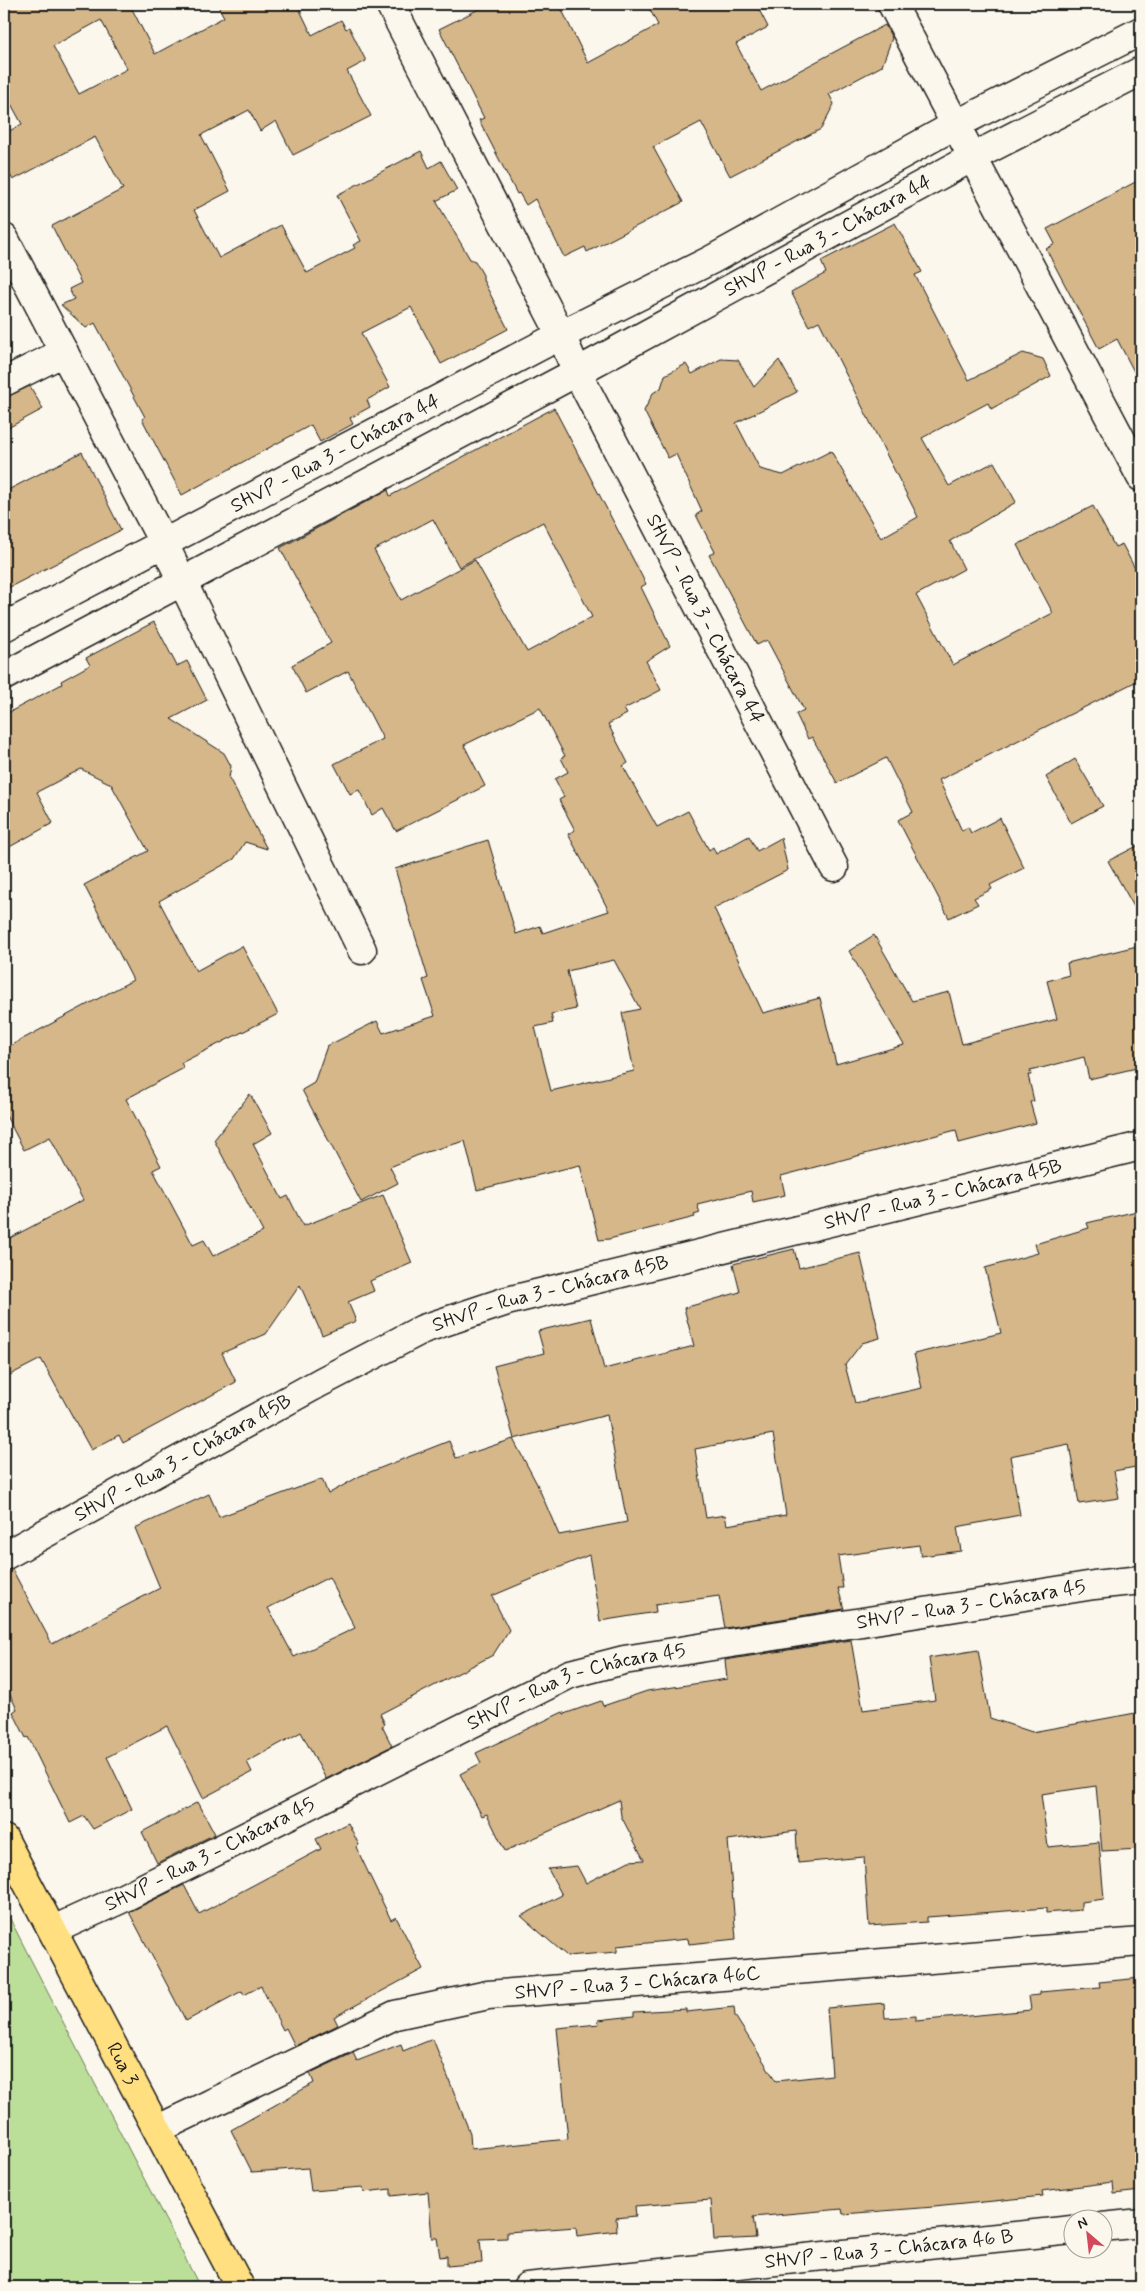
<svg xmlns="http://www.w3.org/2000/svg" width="1145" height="2291" font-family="Mynerve,sans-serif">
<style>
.green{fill:#bbdf99;stroke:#6c7e5a}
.building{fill:#d6b78a;stroke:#1c1c1c;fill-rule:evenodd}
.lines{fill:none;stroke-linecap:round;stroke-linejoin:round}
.minor-casing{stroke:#1c1c1c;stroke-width:31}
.major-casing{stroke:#1c1c1c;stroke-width:31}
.minor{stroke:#fbf7ec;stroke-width:28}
.major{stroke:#ffdf80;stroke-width:28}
.labels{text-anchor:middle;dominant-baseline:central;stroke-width:5;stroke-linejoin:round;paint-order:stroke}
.street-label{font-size:20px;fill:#1c1c1c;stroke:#fbf7ec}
</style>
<rect width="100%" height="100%" fill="#fbf7ec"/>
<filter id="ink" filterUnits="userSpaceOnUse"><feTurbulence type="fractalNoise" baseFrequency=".02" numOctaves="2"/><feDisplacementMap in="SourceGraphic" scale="10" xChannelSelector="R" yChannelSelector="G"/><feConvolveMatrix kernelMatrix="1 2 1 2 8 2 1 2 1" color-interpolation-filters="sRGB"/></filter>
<g filter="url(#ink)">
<path class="green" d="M4 1907 30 1958 200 2287H4Z"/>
<path class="building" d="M4 4H132L130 5 155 54 224 17 217 4H297L312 35 341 20 346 29 349 27 366 61 347 71 371 116 293 155 276 121 260 131 249 110 201 135 230 191 194 210 219 258 281 225 307 273 355 248 353 245 361 241 337 195 421 151 429 168 441 161 457 190 436 201 470 259 475 261 483 275V280L508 329 441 364 411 307 361 333 390 387 367 400 370 407 350 418 353 424 320 442 311 425 182 495 142 419 145 417 95 323 86 328 61 305 74 299 69 289 81 283 52 226 123 189 95 137 13 180 4 165V134L22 124 4 91ZM101 20 127 69 79 94 53 46Z
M489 4H559L588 63 658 25 647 4H756L768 27 736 44 761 91 885 25 892 38 882 66 829 94 834 104 821 129 730 176 701 122 653 147 683 202 587 252 585 247 564 257 535 199 526 205 519 193 517 194 479 120 484 118 439 29Z
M1141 179V385L1117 339 1099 349 1046 249 1055 244 1047 229Z
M895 223 922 272 915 275 969 380 1023 353 1043 359 1051 376 991 409 988 403 922 438 949 486 994 462 1016 502 950 541 964 569 916 595 953 665 1053 613 1017 545 1093 506 1115 547 1122 544 1141 580V679L939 780 962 831 968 827 971 833 1000 818 1024 868 990 885 992 889 974 898 978 904 949 918 898 820 913 812 886 758 837 783 812 737 808 739 796 714 804 710 767 640 757 645 709 555 715 552 696 515 702 511 676 454 668 458 644 411 653 393 661 388 665 375 686 364 692 374 721 359 738 360 754 387 779 360 797 392 736 423 760 469 783 475 831 451 881 538 918 517 819 321 809 326 791 292 826 273 821 261Z
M30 386 43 409 4 430V398Z
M554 408 646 584 641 587 670 646 646 661 661 690 624 709 627 714 608 724 628 763 623 766 657 827 688 811 709 850 713 847 716 854 749 836 757 851 781 838 788 870 714 908 763 1013 820 998 836 1064 904 1045 849 951 874 935 912 1001 949 992 962 1044 1057 1019 1047 981 1069 975 1067 963 1141 945V1067L1089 1079 1084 1057 1030 1071 1031 1075H1028L1034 1101 1030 1102 1036 1123 959 1143 956 1130 781 1176 785 1195 753 1202 751 1191 697 1204 700 1213 694 1215 695 1217 609 1239 599 1240 580 1165 477 1190 465 1141 423 1153 390 1167 398 1183 361 1202 302 1090 314 1083 327 1046 377 1021 383 1033 435 1016 423 980 428 978 395 869 488 840 516 934 540 926 543 933 609 911 568 834 575 830 559 800 564 797 555 779 568 772 561 758 565 756 540 708 464 745 485 786 396 831 383 808 372 815 359 790 350 794 334 764 383 739 348 671 306 693 292 665 331 643 280 548 388 490 390 496ZM433 519 459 567 543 522 592 617 527 652 475 560 401 600 374 550ZM614 960 640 1009 622 1013 634 1071 551 1091 535 1027 553 1023 551 1014 576 1009 567 971Z
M82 452 121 530 4 590V492Z
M154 622 177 666 187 661 207 700 171 719 224 753 231 766 229 778 267 849 245 842 234 859 159 901 196 971 242 946 278 1014 181 1063 184 1068 126 1099 161 1166 153 1170 193 1245 204 1240 213 1256 263 1232 214 1140 250 1094 272 1133 253 1144 282 1199 288 1196 303 1226 383 1195 412 1263 370 1281 374 1291 348 1302 356 1321 322 1335 300 1285 266 1334 222 1353 236 1382 123 1443 119 1435 91 1450 41 1359 4 1378V1241L83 1200 50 1137 24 1150 4 1112V1049L133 980 84 885 148 851 111 784 81 769 37 792 53 823 4 850V715L62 684 61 681 90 665 86 658Z
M1075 759 1103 806 1071 823 1046 777Z
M1141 844V919L1108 861Z
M1141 1210V1466L1114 1471 1119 1498 1079 1504 1069 1444 1010 1456 1020 1515 957 1527 961 1551 921 1556 919 1545 838 1556 843 1588H838L844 1609 725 1628 719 1596 655 1605 656 1612 600 1621 589 1555 492 1596 509 1630 493 1655 380 1714 385 1724 382 1726 392 1746 326 1779 301 1732 247 1762 252 1772 203 1798 167 1726 107 1757 132 1809 93 1829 84 1816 70 1823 28 1737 26 1738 13 1712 17 1709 4 1683V1572L12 1569 52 1644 160 1588 135 1528 209 1494 219 1517 322 1479 328 1494 360 1476 449 1441 456 1458 513 1439 537 1484 559 1535 627 1522 607 1415 514 1439 494 1366 544 1353 538 1331 591 1318 604 1369 694 1346 684 1308 740 1292 733 1264 794 1249 799 1268 860 1253 880 1338 862 1343 845 1365 855 1403 922 1388 914 1354 1001 1333 985 1268 1038 1253 1035 1244 1089 1228 1087 1223ZM773 1434 786 1515 727 1525 725 1515 706 1518 695 1449ZM329 1577 355 1628 294 1657 268 1608Z
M851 1640 863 1710 935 1700 929 1658 978 1650 990 1718 1032 1732 1141 1712V1849L1102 1851 1096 1786 1041 1794 1048 1847 1099 1842 1104 1899 1081 1902V1910L1046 1913V1908L927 1917V1922L869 1926 864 1857 798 1863 796 1831 728 1840 736 1939 689 1944 688 1939 617 1946V1952L567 1956 521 1916 562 1895 548 1869 577 1866 586 1883 629 1861 644 1860 621 1816 619 1800 505 1851 487 1814 482 1816 460 1774 481 1763 476 1753 563 1712 564 1714 601 1701 603 1706 647 1691 727 1679 725 1660Z
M198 1802 215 1834 157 1863 142 1832Z
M348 1823 359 1845 356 1847 391 1920 396 1917 423 1969 334 2017 338 2025 295 2046 286 2028 283 2030 261 1986 244 1995 242 1991 186 2021 129 1912 184 1885 199 1914 321 1849 316 1839Z
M1141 1978V2191L1114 2194 1113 2182 1042 2191 1043 2196 934 2207 843 2214 842 2209 753 2217 756 2238 714 2240 711 2200 635 2206 636 2216 616 2218 617 2231 577 2236 576 2227 507 2232V2238L480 2239 482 2263 447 2266V2256L440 2257 437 2238H432L428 2192 391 2196V2189L364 2192 363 2187 311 2191 308 2168 252 2172 231 2130 314 2083 310 2073 353 2053 357 2061 401 2044 403 2051 433 2039 470 2133 471 2149 568 2139 557 2028 599 2024 598 2020 634 2016V2012L686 2009V2012L734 2007 735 2016 776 2081 832 2075 827 2008 884 2003 885 2018 916 2016V2021L1031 2010 1029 1996 1040 1995V1992L1100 1987 1099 1982Z"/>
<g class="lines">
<defs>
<g id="minor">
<path id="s1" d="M390 4 561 335 577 372 834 867"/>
<path d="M892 4 1141 477"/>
<path d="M4 238 164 544 362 950"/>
<path d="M4 382 64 352"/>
<path id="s2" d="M4 627 561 335 711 260 957 124 1141 31"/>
<path id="s3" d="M4 676 577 372 973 157 1141 71"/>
<path id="s4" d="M4 1556 321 1382 423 1329 507 1301 1141 1146"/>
<path id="s5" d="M53 1930 119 1900 570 1674 624 1660 1094 1585 1141 1580"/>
<path id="s6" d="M158 2129 395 2015 488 1995 1141 1942"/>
<path d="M1102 2227 1141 2223"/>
<path id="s7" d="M527 2287 1072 2230"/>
</g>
<g id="major">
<path id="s8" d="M4 1839 240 2287"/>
</g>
</defs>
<use href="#minor" class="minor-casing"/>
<use href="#major" class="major-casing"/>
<use href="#minor" class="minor"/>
<use href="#major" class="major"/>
</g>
</g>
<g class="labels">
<g class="street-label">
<text stroke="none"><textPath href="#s3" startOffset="934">SHVP - Rua 3 - Chácara 44</textPath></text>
<text stroke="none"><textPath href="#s2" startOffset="374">SHVP - Rua 3 - Chácara 44</textPath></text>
<text stroke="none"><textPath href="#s1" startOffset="691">SHVP - Rua 3 - Chácara 44</textPath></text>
<text stroke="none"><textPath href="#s4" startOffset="1014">SHVP - Rua 3 - Chácara 45B</textPath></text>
<text stroke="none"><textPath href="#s4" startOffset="609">SHVP - Rua 3 - Chácara 45B</textPath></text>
<text stroke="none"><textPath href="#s4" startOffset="204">SHVP - Rua 3 - Chácara 45B</textPath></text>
<text stroke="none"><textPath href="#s5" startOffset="984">SHVP - Rua 3 - Chácara 45</textPath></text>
<text stroke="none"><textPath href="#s5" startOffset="579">SHVP - Rua 3 - Chácara 45</textPath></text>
<text stroke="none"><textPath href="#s5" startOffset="174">SHVP - Rua 3 - Chácara 45</textPath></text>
<text stroke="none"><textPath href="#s6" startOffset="508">SHVP - Rua 3 - Chácara 46C</textPath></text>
<text stroke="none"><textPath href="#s8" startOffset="254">Rua 3</textPath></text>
<text stroke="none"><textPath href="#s7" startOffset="364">SHVP - Rua 3 - Chácara 46 B</textPath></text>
</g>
</g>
<rect width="1145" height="2291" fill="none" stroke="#fbf7ec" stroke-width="20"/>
<rect x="10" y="10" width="1125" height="2271" fill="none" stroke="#1c1c1c" stroke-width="2" filter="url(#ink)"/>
<g transform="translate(1088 2234) rotate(332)"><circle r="24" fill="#fbf7ec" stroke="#a29f99"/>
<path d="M0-4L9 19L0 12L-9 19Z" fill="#d1495b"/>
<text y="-8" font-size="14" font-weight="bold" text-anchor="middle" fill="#1c1c1c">N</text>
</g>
</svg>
